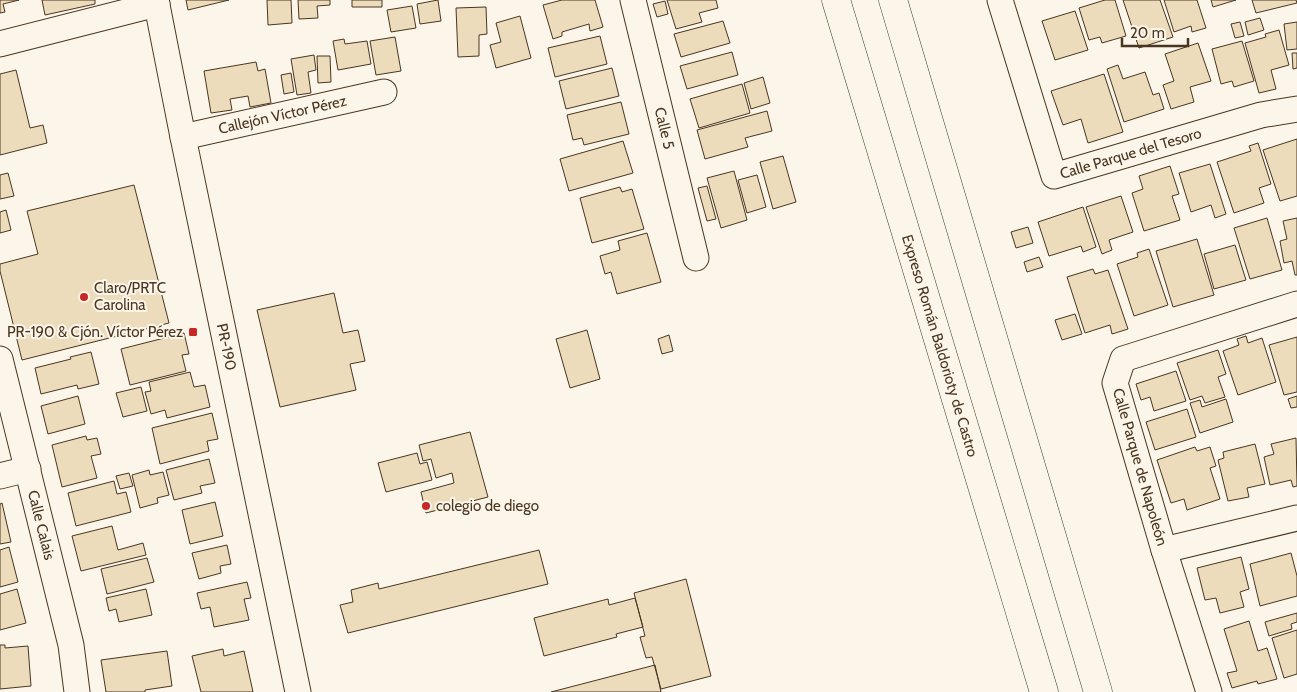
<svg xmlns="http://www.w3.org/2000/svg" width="1297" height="692" font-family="Cabin,sans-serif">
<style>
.building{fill:#ecdcbc;stroke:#4a3520}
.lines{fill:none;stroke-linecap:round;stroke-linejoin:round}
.minor-casing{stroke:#4a3520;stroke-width:27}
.highway-casing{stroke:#4a3520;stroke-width:29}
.minor{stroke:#fbf6e9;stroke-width:25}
.highway{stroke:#fbf6e9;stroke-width:28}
.poi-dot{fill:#c62828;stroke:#fbf6e9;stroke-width:2}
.labels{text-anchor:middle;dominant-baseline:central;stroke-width:4;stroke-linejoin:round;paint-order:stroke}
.street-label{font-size:15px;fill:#4a3520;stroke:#fbf6e9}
.poi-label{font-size:15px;fill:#4a3520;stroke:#fbf6e9;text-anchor:start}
</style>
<rect width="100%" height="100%" fill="#fbf6e9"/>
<path class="building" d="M0 0H19L3 4 5 12 0 13Z
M42 0H95V4L45 15Z
M186 0H229L188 10Z
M267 0H291L292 23 268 25Z
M298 0H330V5L317 6 318 18 299 19Z
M352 0H382V7H352Z
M438 0 441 21 420 24 417 4Z
M562 0H595L603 27 590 31 589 24 562 32V36L553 39 543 5Z
M667 0H716L718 8 699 13 702 22 676 29Z
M1105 0H1115L1126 36 1102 43 1100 37 1089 40 1079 8Z
M1123 0H1160L1173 37 1139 48Z
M1164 0H1197L1206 28 1192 32 1191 26 1174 32Z
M1211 0H1236L1213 7Z
M1252 0H1296L1297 3 1256 13Z
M665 1 668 14 657 17 653 4Z
M412 6 416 28 391 32 387 10Z
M486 7 487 34 479 35V56L458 57 456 8Z
M1075 11 1088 50 1055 60 1042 21Z
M520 16 531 58 496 68 490 45 501 42 496 23Z
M1260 18 1264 30 1248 35 1245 22Z
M723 21 730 43 681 57 674 34Z
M1240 22 1244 36 1235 38 1231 24Z
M1297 22V49L1287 50 1284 24Z
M1279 30 1289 65 1271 70 1276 89 1259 93 1245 43 1266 37 1265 34Z
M600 36 607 64 555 77 548 48Z
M395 37 401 71 376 75 370 41Z
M344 39 345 44 367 41 371 64 338 70 333 41Z
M1242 41 1254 81 1234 87 1232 81 1221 84 1212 49Z
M1198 43 1211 81 1190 87 1194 102 1171 109 1163 85 1174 81 1165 54Z
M732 52 738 75 687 89 680 66Z
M1292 53H1297V68L1293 69Z
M314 55 316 70 308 72 311 93 297 95 291 59Z
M317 56H330L331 82 318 83Z
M256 62 258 71 265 69 271 103 250 107 248 96 230 99 232 110 211 113 204 71Z
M1118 65 1123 79 1145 72 1153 95 1159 93 1164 109 1124 122 1107 69Z
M612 68 619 96 566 109 559 81Z
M16 70 30 128 43 125 47 143 0 155V74Z
M291 73 294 92 284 94 281 75Z
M1104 74 1123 132 1088 143 1081 119 1063 125 1051 91Z
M763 77 770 103 751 109 744 83Z
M742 84 750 113 699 128 690 99Z
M621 102 629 134 584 145 582 138 573 140 567 115Z
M767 111 772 131 745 138 748 147 705 159 697 130Z
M1297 139V196L1280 201 1263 150Z
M623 141 633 173 569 191 560 159Z
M1258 143 1271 184 1259 188 1264 203 1234 213 1217 162 1251 151 1249 146Z
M783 156 796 202 773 209 760 162Z
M1210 164 1226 214 1215 218 1211 205 1191 212 1179 173Z
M1170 166 1179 194 1172 196 1180 220 1144 231 1132 193 1143 189 1139 176Z
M734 171 747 220 721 228 707 178Z
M8 173 14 196 0 199V175Z
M757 175 766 207 747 213 738 180Z
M134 185 169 323 22 360 0 271V264L38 254 27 211Z
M707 186 716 219 707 221 698 188Z
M620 187 622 192 632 189 644 229 592 243 580 198Z
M1121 196 1133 232 1109 240 1112 250 1102 254 1086 207Z
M1083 207 1096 247 1083 252 1081 246 1049 256 1038 222Z
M6 210 11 230 0 233V212Z
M1267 218 1282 270 1250 279 1234 228Z
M1297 218V275H1295L1292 261 1284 263 1280 241 1287 239 1283 221Z
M1028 227 1033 243 1016 248 1011 232Z
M647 233 661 282 617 294 611 272 605 274 600 256 620 250 618 241Z
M1197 239 1214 295 1173 307 1156 251Z
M1235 245 1246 280 1214 289 1204 254Z
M1149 249 1168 305 1134 316 1117 264 1138 257 1137 253Z
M1039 257 1043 267 1027 272 1024 262Z
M1093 269 1095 274 1108 270 1128 329 1112 334 1110 325 1085 333 1067 277Z
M334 293 343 333 358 330 365 361 350 364 356 390 280 407 257 310Z
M1075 314 1082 334 1062 340 1055 320Z
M587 330 600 379 570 388 556 339Z
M184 333 189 354 182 355 186 371 130 385 121 349Z
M669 335 673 351 662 354 658 339Z
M1246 336 1248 343 1262 338 1276 382 1238 395 1223 351 1239 345 1237 339Z
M1297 337V392L1284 395 1269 345Z
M1218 350 1226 374 1218 377 1225 397 1205 403 1202 396 1190 400 1177 363Z
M91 352 99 384 78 389 77 385 41 394 35 368 71 359 70 357Z
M1176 371 1186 401 1154 411 1150 397 1141 400 1136 384Z
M190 372 194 387 205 385 210 407 167 418 165 410 151 414 145 392 151 391 149 382Z
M141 387 147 411 123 417 116 393Z
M78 396 85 424 48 434 41 406Z
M1297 396V407L1291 408 1288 399Z
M1226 399 1233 422 1200 433 1190 403 1200 400 1202 407Z
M1187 409 1196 437 1155 450 1146 422Z
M212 413 218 439 207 441 209 451 160 464 152 428Z
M470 432 488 497 426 513 421 492 454 483 452 473 436 478 431 459 423 461 419 445Z
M86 436 87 440 97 438 101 454 91 456 97 478 62 487 52 445Z
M1296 438 1297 486 1293 487 1291 480 1270 485 1264 457 1274 454 1271 444Z
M1255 444 1265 484 1247 488 1249 497 1228 501 1218 460 1224 458 1223 452Z
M1195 447 1197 451 1210 447 1216 466 1210 468 1220 499 1187 510 1184 499 1171 503 1157 460Z
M417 453 420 464 427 462 432 480 386 492 378 463Z
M209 459 215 483 200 486 202 493 174 500 166 470Z
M149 470 150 475 163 472 169 495 157 498 158 503 140 508 132 475Z
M129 473 133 486 120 489 116 476Z
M114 481 117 494 126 492 131 512 76 526 68 493Z
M215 502 223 536 190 544 182 510Z
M2 503 11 542 0 544V504Z
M112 526 118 550 143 543 146 555 81 571 72 536Z
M227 545 231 564 220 566 221 573 199 579 192 553Z
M9 547 18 582 0 587V550Z
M539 550 548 584 348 633 340 605 353 602 351 590 378 583 379 589Z
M1291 553 1297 576V596L1260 606 1250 564Z
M1241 557 1249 589 1240 592 1244 607 1220 613 1216 598 1205 600 1197 568Z
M147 558 154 582 107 594 101 569Z
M686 579 711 676 661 689 652 657 646 658 640 637 645 636 634 593Z
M247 582 251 598 244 599 249 620 214 627 210 607 201 609 197 593Z
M17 589 26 623 0 630V594Z
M146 589 152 615 119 622 116 609 109 611 106 598Z
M635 598 643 627 616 634 617 637 544 656 534 618 608 599 609 605Z
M1297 613V622L1291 624 1292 629 1269 636 1265 622Z
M1249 621 1258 651 1267 648 1277 679 1258 684 1257 681 1232 688 1227 673 1237 671 1224 629Z
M1297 630V674L1284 678 1272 638Z
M0 645H5V648L28 646 31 686 0 689Z
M223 649 224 656 244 651 253 692H201L192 656Z
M167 651 172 686 145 690V692H106L101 660Z
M655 665 661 692H551Z"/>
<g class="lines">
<defs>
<g id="minor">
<path id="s1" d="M156 0 183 137 298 692"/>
<path id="s2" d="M633 0 696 258"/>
<path id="s3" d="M1000 0 1054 176 1261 115 1297 109"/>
<path d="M0 44 157 4"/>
<path id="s4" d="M183 137 384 92"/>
<path id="s5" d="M0 359 71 645 77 692"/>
<path d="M0 476 28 469"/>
<path d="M1164 550 1297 518"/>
<path d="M1209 692 1164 550 1115 383 1123 359 1297 304"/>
</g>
<g id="highway">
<path id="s6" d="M836 0 1044 692"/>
<path d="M893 0 1098 692"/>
</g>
</defs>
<use href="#minor" class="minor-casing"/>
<use href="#highway" class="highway-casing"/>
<use href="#minor" class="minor"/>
<use href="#highway" class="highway"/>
</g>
<g class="poi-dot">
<circle cx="84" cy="297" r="5"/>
<rect x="188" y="327" width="10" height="10" rx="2.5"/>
<circle cx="426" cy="506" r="5"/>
</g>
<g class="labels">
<g class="street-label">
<text stroke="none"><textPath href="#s4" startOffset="102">Callejón Víctor Pérez</textPath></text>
<text stroke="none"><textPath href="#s2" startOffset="132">Calle 5</textPath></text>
<text stroke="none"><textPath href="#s3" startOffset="264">Calle Parque del Tesoro</textPath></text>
<text stroke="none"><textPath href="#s1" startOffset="354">PR-190</textPath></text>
<text stroke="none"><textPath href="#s6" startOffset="361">Expreso Román Baldorioty de Castro</textPath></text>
<text transform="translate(1140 467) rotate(74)">Calle Parque de Napoleón</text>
<text stroke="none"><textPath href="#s5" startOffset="171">Calle Calais</textPath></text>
</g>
<g class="poi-label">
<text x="94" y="288">Claro/PRTC<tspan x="94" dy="17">Carolina</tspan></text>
<text x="183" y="332" text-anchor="end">PR-190 &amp; Cjón. Víctor Pérez</text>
<text x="436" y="506">colegio de diego</text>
</g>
</g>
<path d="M1122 38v8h66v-8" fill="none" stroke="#4a3520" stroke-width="2.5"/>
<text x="1130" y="38" font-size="15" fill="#4a3520" stroke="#fbf6e9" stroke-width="4" paint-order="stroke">20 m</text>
</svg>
